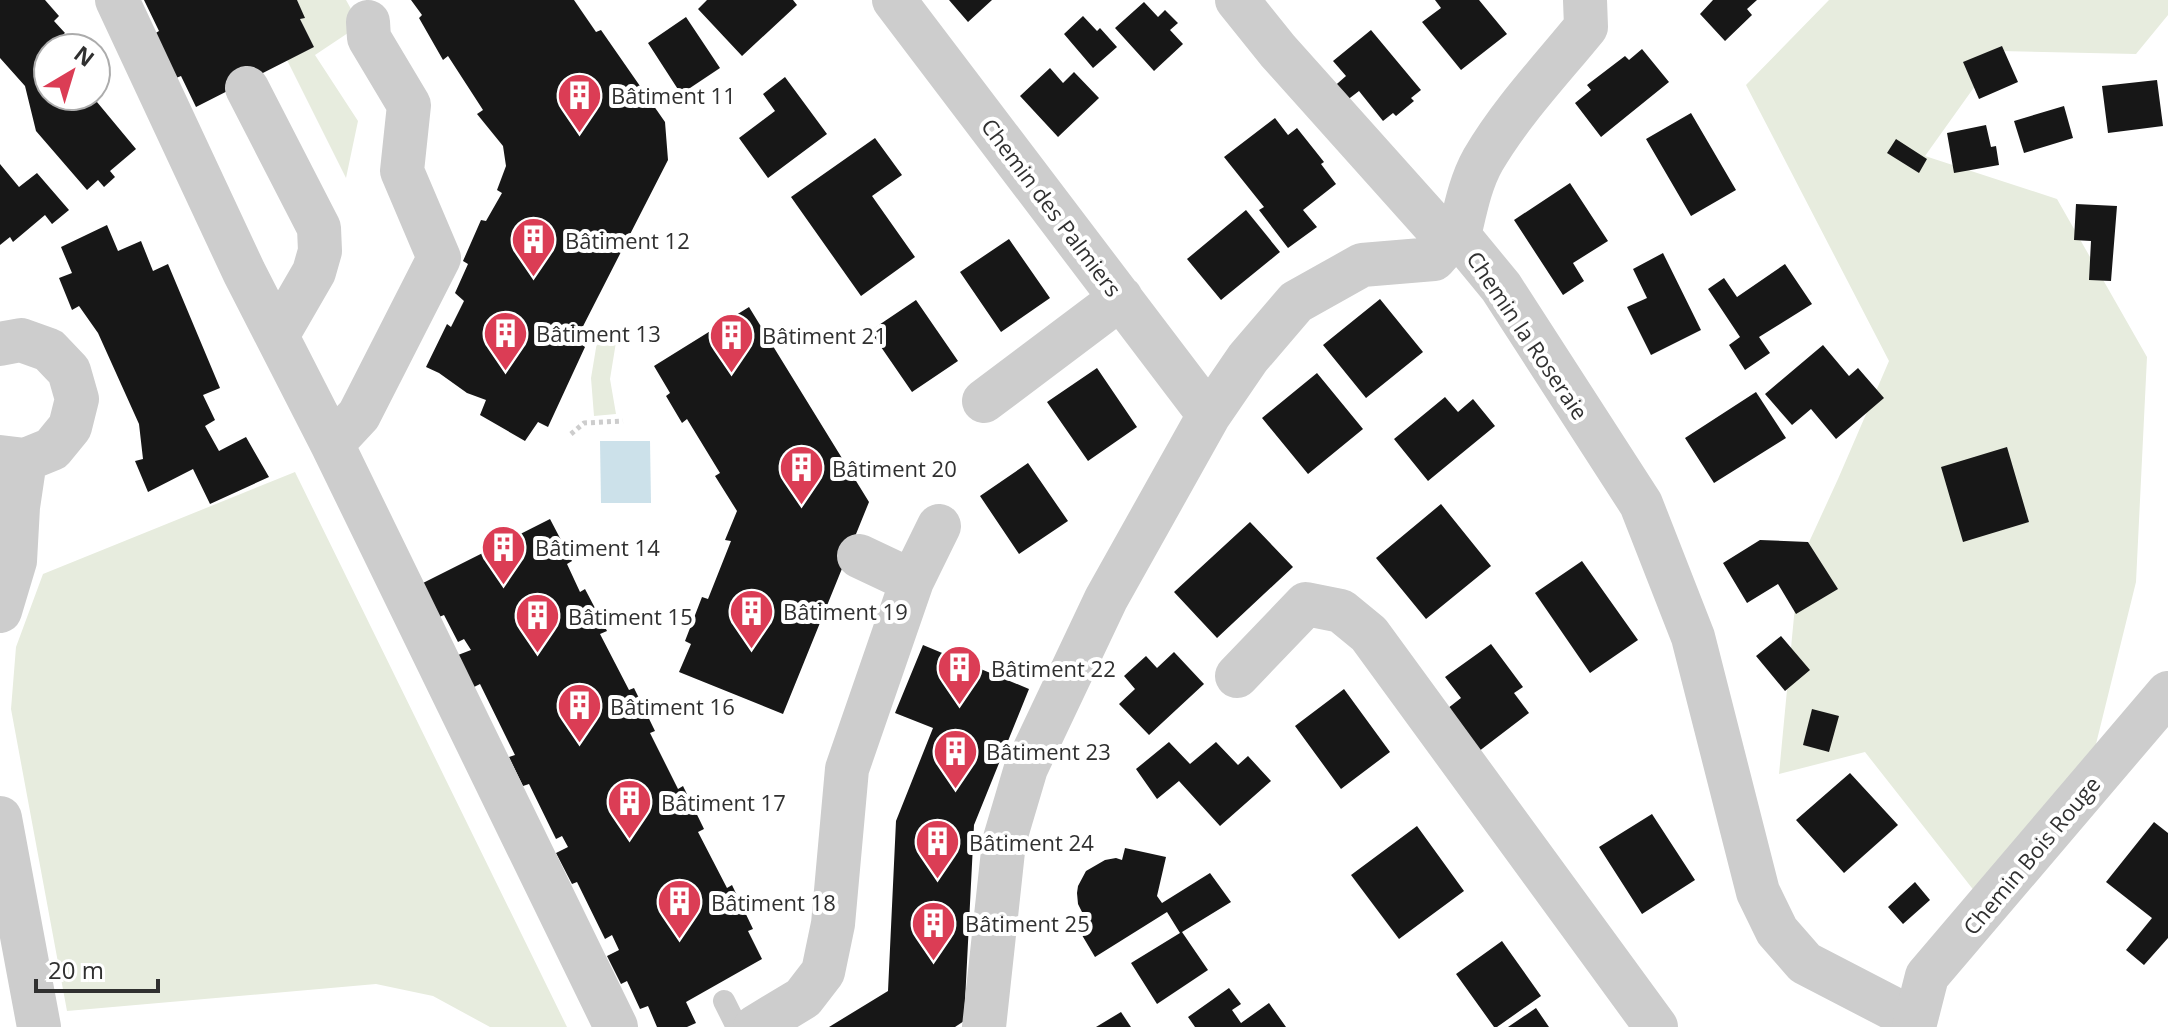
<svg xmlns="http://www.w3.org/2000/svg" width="2168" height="1027" font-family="'Open Sans',sans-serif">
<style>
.green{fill:#e7ecde}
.water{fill:#cce1ea}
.building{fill:#171717}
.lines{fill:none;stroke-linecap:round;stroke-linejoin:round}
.path{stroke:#cdcdcd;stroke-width:5;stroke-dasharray:4 4;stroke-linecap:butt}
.service{stroke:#cdcdcd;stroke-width:22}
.minor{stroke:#cdcdcd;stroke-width:44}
.tertiary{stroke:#cdcdcd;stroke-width:44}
.labels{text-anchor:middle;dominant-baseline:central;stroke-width:8;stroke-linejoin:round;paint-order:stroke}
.poi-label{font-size:22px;fill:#303030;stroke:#fff;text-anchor:start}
.street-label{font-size:22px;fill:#303030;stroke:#fff}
</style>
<rect width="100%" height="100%" fill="#fff"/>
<path class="green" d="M297 0H346L360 25 315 55 358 121 346 178 287 60 314 47 300 19 304 17Z
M1829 0H2168V15L2136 54 2000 51 1925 156 2057 199 2147 357 2136 582 2095 748 1979 897 1865 752 1779 774 1799 564 1838 479 1889 361 1746 85Z
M598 336 616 342 610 379 616 414 594 416 591 378Z
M295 472 567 1027H490L433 996 376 984 67 1011 11 709 16 647 43 574Z"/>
<path class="water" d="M600 441H650L651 503H601Z"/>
<path class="building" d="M0 0H45L59 16 54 21 65 33 46 49 48 51V96H75L77 106 89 96H92L136 149 110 171 115 177 104 187 98 180 87 190 36 131 25 86 0 58Z
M144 0H297L305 18 300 19 314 47 196 107 181 76 176 78 154 34 159 31Z
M411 0H574L596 32 601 30 665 122 668 160 576 340 585 347 548 427 538 422 525 441 480 415 486 400 467 393 439 373 426 367 447 324 451 327 464 301 455 293 468 264 463 261 481 220 486 221 502 193 497 190 506 166 503 146 477 114 483 110 448 56 443 60 419 18 422 15Z
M707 0H793L797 5 742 56 698 9Z
M949 0H992L968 22Z
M1435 0H1479L1507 34 1461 70 1422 22 1441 8Z
M1713 0H1757L1747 9 1752 15 1725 41 1700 14Z
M1144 2 1158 17 1165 10 1178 23 1170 30 1183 44 1154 71 1115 28Z
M1083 16 1097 31 1100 28 1117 47 1093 68 1064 34Z
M686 17 720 68 681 94 648 43Z
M1371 30 1421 90 1411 98 1414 101 1396 116 1393 113 1383 121 1359 91 1342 104 1330 90 1346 76 1333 61Z
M2002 46 2018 82 1979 99 1963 62Z
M1642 49 1669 82 1601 137 1575 103 1591 90 1587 85 1625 56 1629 60Z
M1050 68 1063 83 1074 72 1099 98 1058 137 1020 96Z
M785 77 827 134 768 178 739 138 775 111 763 94Z
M2157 80 2163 126 2108 133 2102 86Z
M2064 106 2073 138 2024 153 2014 121Z
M1691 113 1736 190 1691 216 1646 139Z
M1275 118 1288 135 1297 128 1324 162 1321 164 1336 184 1303 210 1317 227 1288 248 1259 210 1264 207 1224 157Z
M1986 125 1991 147 1996 146 1999 165 1954 173 1947 133Z
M875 138 902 175 872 196 915 257 861 296 791 197Z
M1896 139 1927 159 1919 173 1887 153Z
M0 164 19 187 37 173 69 210 52 224 45 215 13 242 10 237 0 245Z
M1570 183 1608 241 1573 263 1584 281 1563 295 1514 220Z
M2076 204 2117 206 2111 281 2089 280 2091 241 2074 240Z
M1246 210 1280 252 1221 300 1187 259Z
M107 225 118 251 141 241 153 271 168 264 220 388 203 395 215 420 205 426 219 451 246 437 269 477 210 504 193 469 148 492 135 461 143 459 139 424 98 333 79 306 72 310 59 278 72 273 61 247Z
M1009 239 1050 298 1001 332 960 272Z
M1663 253 1701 330 1651 355 1627 307 1647 298 1633 269Z
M1785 264 1812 304 1759 337 1770 353 1745 370 1729 345 1740 337 1708 289 1724 278 1737 297Z
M1380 299 1423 352 1366 398 1323 345Z
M916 300 958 361 912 392 870 331Z
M749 307 869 502 783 714 679 672 691 644 685 641 702 597 708 599 731 541 725 540 737 511 715 476 720 473 687 419 682 423 666 396 670 393 654 366Z
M1823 345 1849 376 1858 368 1884 398 1836 439 1811 409 1792 425 1765 394Z
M1097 368 1137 427 1088 461 1047 402Z
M1317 373 1363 429 1308 474 1262 418Z
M1756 392 1786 438 1714 483 1685 438Z
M1445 397 1458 412 1473 399 1495 426 1428 481 1394 439Z
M2007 447 2029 522 1963 542 1941 467Z
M1028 463 1068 521 1019 554 980 496Z
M1441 504 1491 566 1426 619 1376 558Z
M550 519 572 561 567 564 580 592 585 589 607 631 600 634 629 690 634 688 655 731 650 733 678 789 683 786 704 829 698 832 727 888 732 885 753 929 748 931 762 959 686 1002 696 1023 687 1027H657L648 1006 640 1009 627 981 621 984 607 956 619 950 612 935 605 939 577 882 572 884 556 853 568 847 562 836 556 839 529 784 523 786 509 757 515 755 508 741 480 684 474 687 458 655 471 650 464 639 458 642 444 615 439 617 423 583Z
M1250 522 1293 567 1217 638 1174 592Z
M1760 540 1808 542 1838 589 1796 614 1778 584 1747 603 1723 563Z
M1582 561 1638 640 1590 673 1535 593Z
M1781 636 1810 670 1785 691 1756 656Z
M1491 644 1523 687 1514 693 1529 713 1474 755 1443 712 1461 698 1445 677Z
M923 645 1029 689 974 825 964 1021 955 1027H829L888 991 896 821 933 728 895 713Z
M1174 652 1204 684 1149 735 1119 704 1135 689 1124 676 1146 656 1157 668Z
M1344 689 1390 752 1341 789 1295 726Z
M1812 709 1839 716 1829 752 1803 745Z
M1169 742 1190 764 1216 742 1238 765 1248 756 1271 781 1220 826 1179 781 1157 799 1136 769Z
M1850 773 1898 825 1844 873 1796 820Z
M1652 814 1695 880 1642 914 1599 847Z
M2154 822 2168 833V938L2144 965 2126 950 2152 918 2106 882Z
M1417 826 1464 891 1399 939 1351 875Z
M1125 848 1166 857 1157 896 1162 903 1210 873 1231 902 1182 932 1208 970 1157 1004 1131 963 1180 933 1167 912 1095 957 1073 920 1083 914 1078 904 1077 893 1078 886 1086 871 1105 860 1116 858 1122 860Z
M1915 882 1930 900 1903 924 1888 907Z
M1502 941 1541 996 1497 1027H1494L1456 974Z
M1229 988 1241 1004 1232 1010 1241 1023 1269 1003 1286 1027H1195L1188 1017Z
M1536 1008 1549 1027H1508Z
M1121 1012 1131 1027H1096Z"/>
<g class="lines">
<path class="path" d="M571 434 584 423 623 421"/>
<path class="service" d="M724 1001 737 1027"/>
<path class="minor" d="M117 0 244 272 332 444 616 1027
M894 0 1209 415
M1237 0 1278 51 1449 242
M247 88 319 228 320 251 314 272 277 336
M1459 236 1501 287 1641 504 1693 637 1758 892 1777 931 1805 963 1915 1020
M1459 236C1465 211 1470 183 1483 160 1511 112 1551 70 1586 27L1585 0
M0 344 21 340 49 350 69 371 77 399 70 427 52 449 25 460 0 457
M984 401 1121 298
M332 444 359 415 439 258 402 171 409 105 369 38 368 22
M859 556 912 581
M0 611 15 561 18 507 25 460
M1237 676 1306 604 1341 611 1369 634 1656 1027
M0 818 39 1027
M755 1027 803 998 823 972 833 924 847 769 912 581 939 526
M984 1027 1004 842 1026 768 1106 599 1209 415 1248 358 1296 302 1362 265 1434 259 1449 242 1459 236"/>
<path class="tertiary" d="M1914 1027 1927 976 2168 693"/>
</g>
<defs>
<symbol id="building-pin" viewBox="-11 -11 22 30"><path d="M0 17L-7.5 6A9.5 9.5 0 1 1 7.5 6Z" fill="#db3d55" stroke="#fff"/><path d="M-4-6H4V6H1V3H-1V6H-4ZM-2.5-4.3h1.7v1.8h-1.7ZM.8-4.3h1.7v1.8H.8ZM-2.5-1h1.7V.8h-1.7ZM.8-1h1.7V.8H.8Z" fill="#fff"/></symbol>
</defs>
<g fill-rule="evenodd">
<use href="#building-pin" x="554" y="70" width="51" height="69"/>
<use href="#building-pin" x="508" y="214" width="51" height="69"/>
<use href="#building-pin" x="480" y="308" width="51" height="69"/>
<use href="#building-pin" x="706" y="310" width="51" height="69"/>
<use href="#building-pin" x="776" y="442" width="51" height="69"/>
<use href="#building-pin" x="478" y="522" width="51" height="69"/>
<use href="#building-pin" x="726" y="586" width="51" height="69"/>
<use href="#building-pin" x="512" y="590" width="51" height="69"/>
<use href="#building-pin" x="934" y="642" width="51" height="69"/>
<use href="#building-pin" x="554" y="680" width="51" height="69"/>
<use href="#building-pin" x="930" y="726" width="51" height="69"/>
<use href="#building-pin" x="604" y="776" width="51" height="69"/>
<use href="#building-pin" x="912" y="816" width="51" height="69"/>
<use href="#building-pin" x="654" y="876" width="51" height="69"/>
<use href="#building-pin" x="908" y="898" width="51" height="69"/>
</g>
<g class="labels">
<g class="poi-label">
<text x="611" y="95">Bâtiment 11</text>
<text x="565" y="240">Bâtiment 12</text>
<text x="536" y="333">Bâtiment 13</text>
<text x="762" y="335">Bâtiment 21</text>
<text x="832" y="468">Bâtiment 20</text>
<text x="535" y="547">Bâtiment 14</text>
<text x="783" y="611">Bâtiment 19</text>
<text x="568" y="616">Bâtiment 15</text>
<text x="991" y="668">Bâtiment 22</text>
<text x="610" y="706">Bâtiment 16</text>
<text x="986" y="751">Bâtiment 23</text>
<text x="661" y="802">Bâtiment 17</text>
<text x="969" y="842">Bâtiment 24</text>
<text x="711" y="902">Bâtiment 18</text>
<text x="965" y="923">Bâtiment 25</text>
</g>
<g class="street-label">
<text transform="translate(1052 207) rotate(53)">Chemin des Palmiers</text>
<text transform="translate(1528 335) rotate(56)">Chemin la Roseraie</text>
<text transform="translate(2031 855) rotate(-50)">Chemin Bois Rouge</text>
</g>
</g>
<g transform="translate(72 72) rotate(38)"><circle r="38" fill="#ffffff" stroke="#acacac" stroke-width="2"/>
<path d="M0-6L14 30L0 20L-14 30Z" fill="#db3d55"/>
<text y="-12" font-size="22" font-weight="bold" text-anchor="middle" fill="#303030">N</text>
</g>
<path d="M36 979v12h122v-12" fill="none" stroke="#303030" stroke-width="4"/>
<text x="48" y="979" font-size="24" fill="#303030" stroke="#ffffff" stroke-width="6" paint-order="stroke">20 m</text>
</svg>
